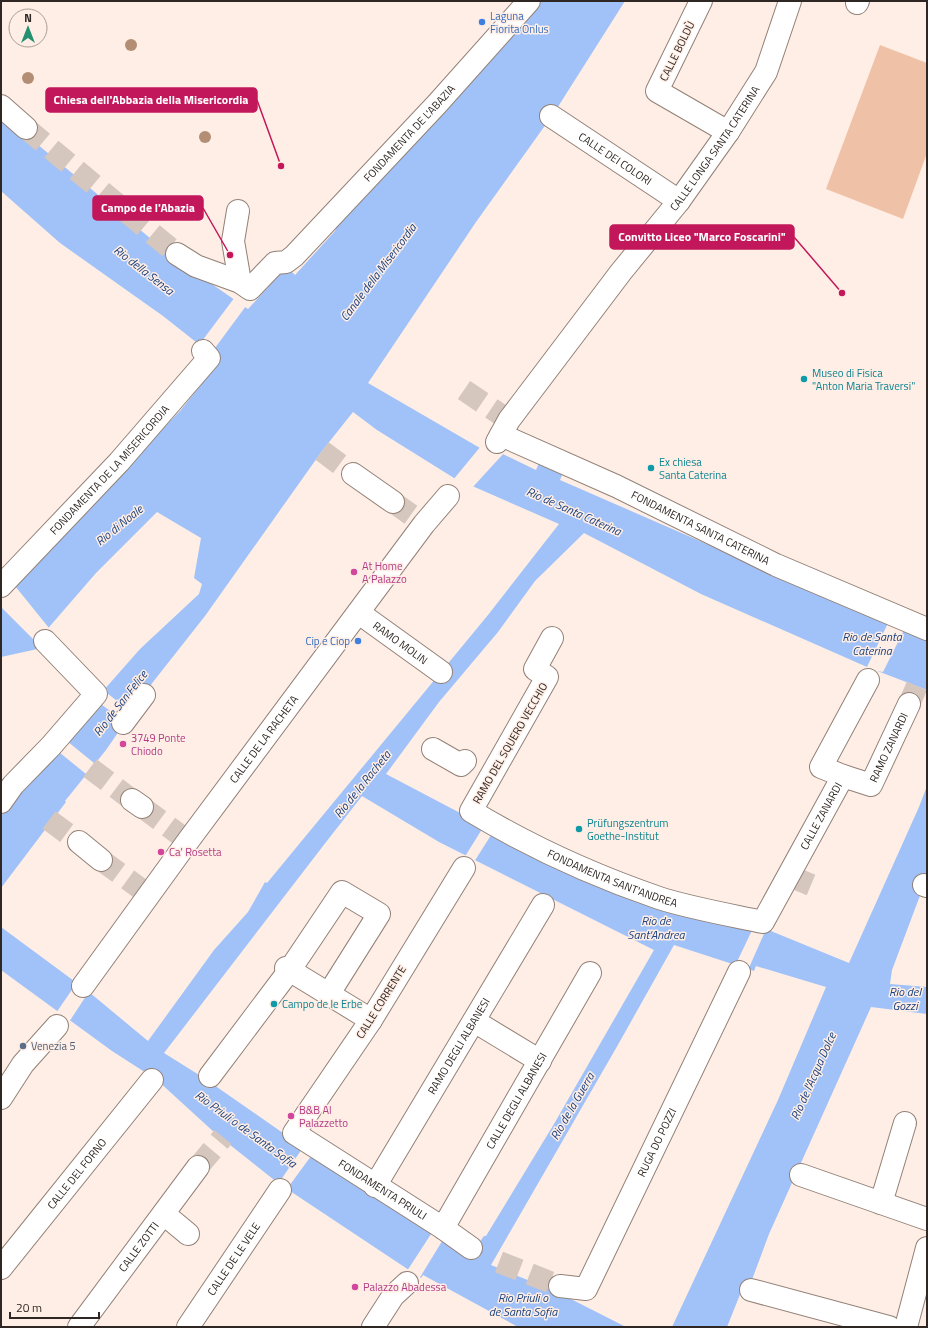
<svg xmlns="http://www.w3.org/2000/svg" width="928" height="1328" font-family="'Titillium Web',sans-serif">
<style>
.green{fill:#efc2a8}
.water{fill:#a0c2f8;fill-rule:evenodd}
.pier{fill:#feeee5}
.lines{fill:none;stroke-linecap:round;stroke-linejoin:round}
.street-tunnel{stroke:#d5c6be;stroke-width:22;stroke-dasharray:22 11;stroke-linecap:butt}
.street-casing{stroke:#938177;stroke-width:24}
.street{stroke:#fff;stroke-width:22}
.tree{fill:#b38e75}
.shop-dot{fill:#3f7fe0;stroke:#feeee5;stroke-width:1.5}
.culture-dot{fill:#0f9aa8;stroke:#feeee5;stroke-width:1.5}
.hotel-dot{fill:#d1479c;stroke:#feeee5;stroke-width:1.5}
.service-dot{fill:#5c6f8a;stroke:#feeee5;stroke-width:1.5}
.labels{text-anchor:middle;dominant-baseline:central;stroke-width:3;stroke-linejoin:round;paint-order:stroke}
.shop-label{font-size:11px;fill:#366cbe;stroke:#feeee5;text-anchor:start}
.street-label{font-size:11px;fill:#2f2723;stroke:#feeee5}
.culture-label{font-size:11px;fill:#0d838f;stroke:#feeee5;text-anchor:start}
.hotel-label{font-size:11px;fill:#b23c85;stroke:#feeee5;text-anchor:start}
.service-label{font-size:11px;fill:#4e5e75;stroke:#feeee5;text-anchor:start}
.water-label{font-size:12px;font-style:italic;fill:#1a417f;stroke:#feeee5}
.leader{fill:none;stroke:#c2185b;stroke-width:1.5}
.callout-dot{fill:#c2185b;stroke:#feeee5;stroke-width:1.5}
.callout{fill:#c2185b;stroke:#c2185b;stroke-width:1.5}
.callout-label{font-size:12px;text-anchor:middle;font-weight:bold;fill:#fff}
</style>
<rect width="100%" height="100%" fill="#feeee5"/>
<path class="green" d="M880 45 927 63V153L903 219 826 189Z"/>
<path class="water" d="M539 1H625L554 113 476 222 368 383 480 448 503 454 536 470 539 463 563 473 560 480 888 623 927 638V690L867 667 701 594 584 533 535 581 498 632 439 702 386 774 464 815 766 929 849 963 919 807 927 786V877L892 970 890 984 927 987V1014L871 1007 769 1234 747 1293 741 1292 727 1327H672L778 1100 826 987 756 966 754 971 674 945 619 1043 491 1265 557 1292 626 1327H518L423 1275 421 1278 278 1183 215 1133 157 1080 112 1051 1 970V927L89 992 148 1041 214 950 248 912 265 882 267 883 488 615 559 524 454 478 377 430 353 412 322 451 205 616 153 682 106 750 65 801 66 802 1 888V816L103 691 140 649 199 594 202 584 194 578 201 538 157 512 96 573 44 633 42 648 1 657V594L180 411 220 361 163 316 60 243 1 191V114L174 258 248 309 287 267 295 275 335 231 340 217ZM362 796 439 842 654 950 554 1124 486 1236H484L478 1244 313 1154 204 1078 164 1053 323 846Z"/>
<path class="pier" d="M235 297 246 306 212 352 199 345Z
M481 446 504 453 472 488 453 480Z
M11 581 49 628 44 633 42 648 1 607V592Z
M889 621 905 628 883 672 866 669Z
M102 689 132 713 125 722 94 699Z
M62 737 94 763 86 774 54 748Z
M484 826 493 832 474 862 464 858Z
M755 924 767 927 748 970 735 966Z
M78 981 90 990 69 1022 56 1013Z
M304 1146 314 1152 284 1193 276 1187Z
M433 1231 444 1238 419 1279 407 1271Z"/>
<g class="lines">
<path class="street-tunnel" d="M26 128 177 254
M464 390 504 417
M322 451 353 474
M393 502 424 524
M909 704 917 686
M90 768 132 800
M142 807 188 841
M49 820 79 842
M101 860 149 895
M792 877 811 885
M198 1167 223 1137
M499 1262 560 1286"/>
<defs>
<g id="street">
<path d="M701 1 657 91 728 132"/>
<path d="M857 3 858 1"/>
<path d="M1 106 26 128"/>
<path id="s1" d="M551 116 679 201"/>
<path d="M238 211 233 241 240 282"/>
<path id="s2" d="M177 254 196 266 240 282 250 289 275 263 286 262 294 256 437 104 529 1"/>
<path id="s3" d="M501 435 616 486 776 565 927 629"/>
<path id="s4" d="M497 442 509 420 621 272 679 201 728 132 766 72 790 1"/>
<path d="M353 474 393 502"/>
<path id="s5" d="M1 586 119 462 209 358 203 351"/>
<path id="s6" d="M359 613 441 672"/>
<path id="s7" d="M552 638 535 669 547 677 471 811C529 846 595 876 659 898 690 908 730 915 763 922L843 776 821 767 868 680"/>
<path d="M123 723 144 695"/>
<path d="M433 749 461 765 465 761"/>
<path id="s8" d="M843 776 871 785 909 704"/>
<path d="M132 800 142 807"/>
<path d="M1 802 13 785 51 746 96 694 45 641"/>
<path d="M79 842 101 860"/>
<path id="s9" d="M464 868 371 1020 294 1133 443 1228 471 1248"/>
<path d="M924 885 927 886"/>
<path d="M286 968 371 1020"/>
<path id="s10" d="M83 986 188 841 424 524 448 496"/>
<path d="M474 1021 540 1061"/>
<path d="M210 1076 289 971 342 892 379 914 328 995"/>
<path d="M1 1098 23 1064 57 1026"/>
<path d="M801 1175 927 1219"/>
<path id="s11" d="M375 1186 543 905"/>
<path d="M881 1203 905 1123"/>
<path d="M164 1214 188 1234"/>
<path id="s12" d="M443 1228 590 973"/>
<path id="s13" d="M1 1268 152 1080"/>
<path id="s14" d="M560 1286 586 1289 739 972"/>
<path d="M751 1290 889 1327"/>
<path id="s15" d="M79 1327 198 1167"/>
<path id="s16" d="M188 1327 280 1190"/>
<path d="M373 1327 393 1296 407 1283"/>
<path d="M906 1327 927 1248"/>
</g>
</defs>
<use href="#street" class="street-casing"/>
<use href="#street" class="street"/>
</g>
<g class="tree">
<circle cx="131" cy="45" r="6"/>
<circle cx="28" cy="78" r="6"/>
<circle cx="205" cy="137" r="6"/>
</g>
<g class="shop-dot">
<circle cx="482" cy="22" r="4"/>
<circle cx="358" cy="641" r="4"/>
</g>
<g class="culture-dot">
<circle cx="804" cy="379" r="4"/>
<circle cx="651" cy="468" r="4"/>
<circle cx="579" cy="829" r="4"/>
<circle cx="274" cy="1004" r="4"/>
</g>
<g class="hotel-dot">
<circle cx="354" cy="572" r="4"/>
<circle cx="123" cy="744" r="4"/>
<circle cx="161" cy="852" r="4"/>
<circle cx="291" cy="1116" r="4"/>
<circle cx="355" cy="1287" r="4"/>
</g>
<circle class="service-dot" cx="23" cy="1046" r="4"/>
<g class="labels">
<g class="shop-label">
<text x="490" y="16">Laguna<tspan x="490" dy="13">Fiorita Onlus</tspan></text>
<text x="350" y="641" text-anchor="end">Cip e Ciop</text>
</g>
<g class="street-label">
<text transform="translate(677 51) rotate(-64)">CALLE BOLDÙ</text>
<text stroke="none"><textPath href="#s2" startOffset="307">FONDAMENTA DE L'ABAZIA</textPath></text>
<text stroke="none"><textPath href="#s4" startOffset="366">CALLE LONGA SANTA CATERINA</textPath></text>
<text stroke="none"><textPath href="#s1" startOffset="77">CALLE DEI COLORI</textPath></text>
<text stroke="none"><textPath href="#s5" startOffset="159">FONDAMENTA DE LA MISERICORDIA</textPath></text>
<text stroke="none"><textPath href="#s3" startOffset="220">FONDAMENTA SANTA CATERINA</textPath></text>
<text stroke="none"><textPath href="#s6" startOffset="51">RAMO MOLIN</textPath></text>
<text stroke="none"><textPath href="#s10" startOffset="306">CALLE DE LA RACHETA</textPath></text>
<text transform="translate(510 743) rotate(-60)">RAMO DEL SQUERO VECCHIO</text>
<text stroke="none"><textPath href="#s8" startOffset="71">RAMO ZANARDI</textPath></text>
<text stroke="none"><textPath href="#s7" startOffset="639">CALLE ZANARDI</textPath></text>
<text stroke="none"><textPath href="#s7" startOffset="361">FONDAMENTA SANT'ANDREA</textPath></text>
<text transform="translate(381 1002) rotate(-58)">CALLE CORRENTE</text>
<text stroke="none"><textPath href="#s11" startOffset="163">RAMO DEGLI ALBANESI</textPath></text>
<text stroke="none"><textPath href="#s12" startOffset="147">CALLE DEGLI ALBANESI</textPath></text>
<text stroke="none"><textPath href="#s14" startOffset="189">RUGA DO POZZI</textPath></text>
<text stroke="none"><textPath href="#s13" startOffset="121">CALLE DEL FORNO</textPath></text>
<text stroke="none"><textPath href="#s9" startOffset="420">FONDAMENTA PRIULI</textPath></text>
<text stroke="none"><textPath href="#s15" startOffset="100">CALLE ZOTTI</textPath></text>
<text stroke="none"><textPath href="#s16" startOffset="82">CALLE DE LE VELE</textPath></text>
</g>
<g class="culture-label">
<text x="812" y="373">Museo di Fisica<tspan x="812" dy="13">"Anton Maria Traversi"</tspan></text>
<text x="659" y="462">Ex chiesa<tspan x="659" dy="13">Santa Caterina</tspan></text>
<text x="587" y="823">Prüfungszentrum<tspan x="587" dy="13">Goethe-Institut</tspan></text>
<text x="282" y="1004">Campo de le Erbe</text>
</g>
<g class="hotel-label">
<text x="362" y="566">At Home<tspan x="362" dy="13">A Palazzo</tspan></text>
<text x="131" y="738">3749 Ponte<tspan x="131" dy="13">Chiodo</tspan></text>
<text x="169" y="852">Ca' Rosetta</text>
<text x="299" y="1110">B&amp;B Al<tspan x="299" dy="13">Palazzetto</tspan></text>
<text x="363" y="1287">Palazzo Abadessa</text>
</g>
<g class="service-label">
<text x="31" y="1046">Venezia 5</text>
</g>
<g class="water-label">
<text transform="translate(144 270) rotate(38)">Rio della Sensa</text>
<text transform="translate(378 272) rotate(-53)">Canale della Misericordia</text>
<text transform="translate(574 511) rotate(24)">Rio de Santa Caterina</text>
<text transform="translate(119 525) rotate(-39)">Rio di Noale</text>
<text x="872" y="636">Rio de Santa<tspan x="872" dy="14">Caterina</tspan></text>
<text transform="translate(120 703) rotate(-52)">Rio de San Felice</text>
<text transform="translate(362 784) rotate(-51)">Rio de la Racheta</text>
<text x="656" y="920">Rio de<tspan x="656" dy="14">Sant'Andrea</tspan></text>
<text x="905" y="991">Rio del<tspan x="905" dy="14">Gozzi</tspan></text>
<text transform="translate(813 1076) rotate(-66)">Rio de l'Acqua Dolce</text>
<text transform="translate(572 1106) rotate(-60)">Rio de la Guerra</text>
<text transform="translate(246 1129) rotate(36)">Rio Priuli o de Santa Sofia</text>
<text x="523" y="1297">Rio Priuli o<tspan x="523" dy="14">de Santa Sofia</tspan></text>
</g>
</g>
<path class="leader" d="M281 166L257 100M230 255L203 208M842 293L794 237"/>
<g class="callout-dot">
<circle cx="281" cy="166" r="4"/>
<circle cx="230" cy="255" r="4"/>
<circle cx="842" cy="293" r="4"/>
</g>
<g class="callout">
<rect x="46" y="88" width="211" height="24" rx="4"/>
<rect x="93" y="196" width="110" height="24" rx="4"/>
<rect x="610" y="225" width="184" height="24" rx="4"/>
</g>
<g class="callout-label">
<text x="151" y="104">Chiesa dell'Abbazia della Misericordia</text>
<text x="148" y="212">Campo de l'Abazia</text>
<text x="702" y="241">Convitto Liceo "Marco Foscarini"</text>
</g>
<rect width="928" height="1328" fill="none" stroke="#2f2723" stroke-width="4"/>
<g transform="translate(28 28)"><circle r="19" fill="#feeee5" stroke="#ab9e97"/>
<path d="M0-3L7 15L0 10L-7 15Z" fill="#25906f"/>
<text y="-6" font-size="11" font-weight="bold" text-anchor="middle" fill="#2f2723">N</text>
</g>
<path d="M10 1312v6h89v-6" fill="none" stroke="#2f2723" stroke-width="2"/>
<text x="16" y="1312" font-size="12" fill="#2f2723" stroke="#feeee5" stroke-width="3" paint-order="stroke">20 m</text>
</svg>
